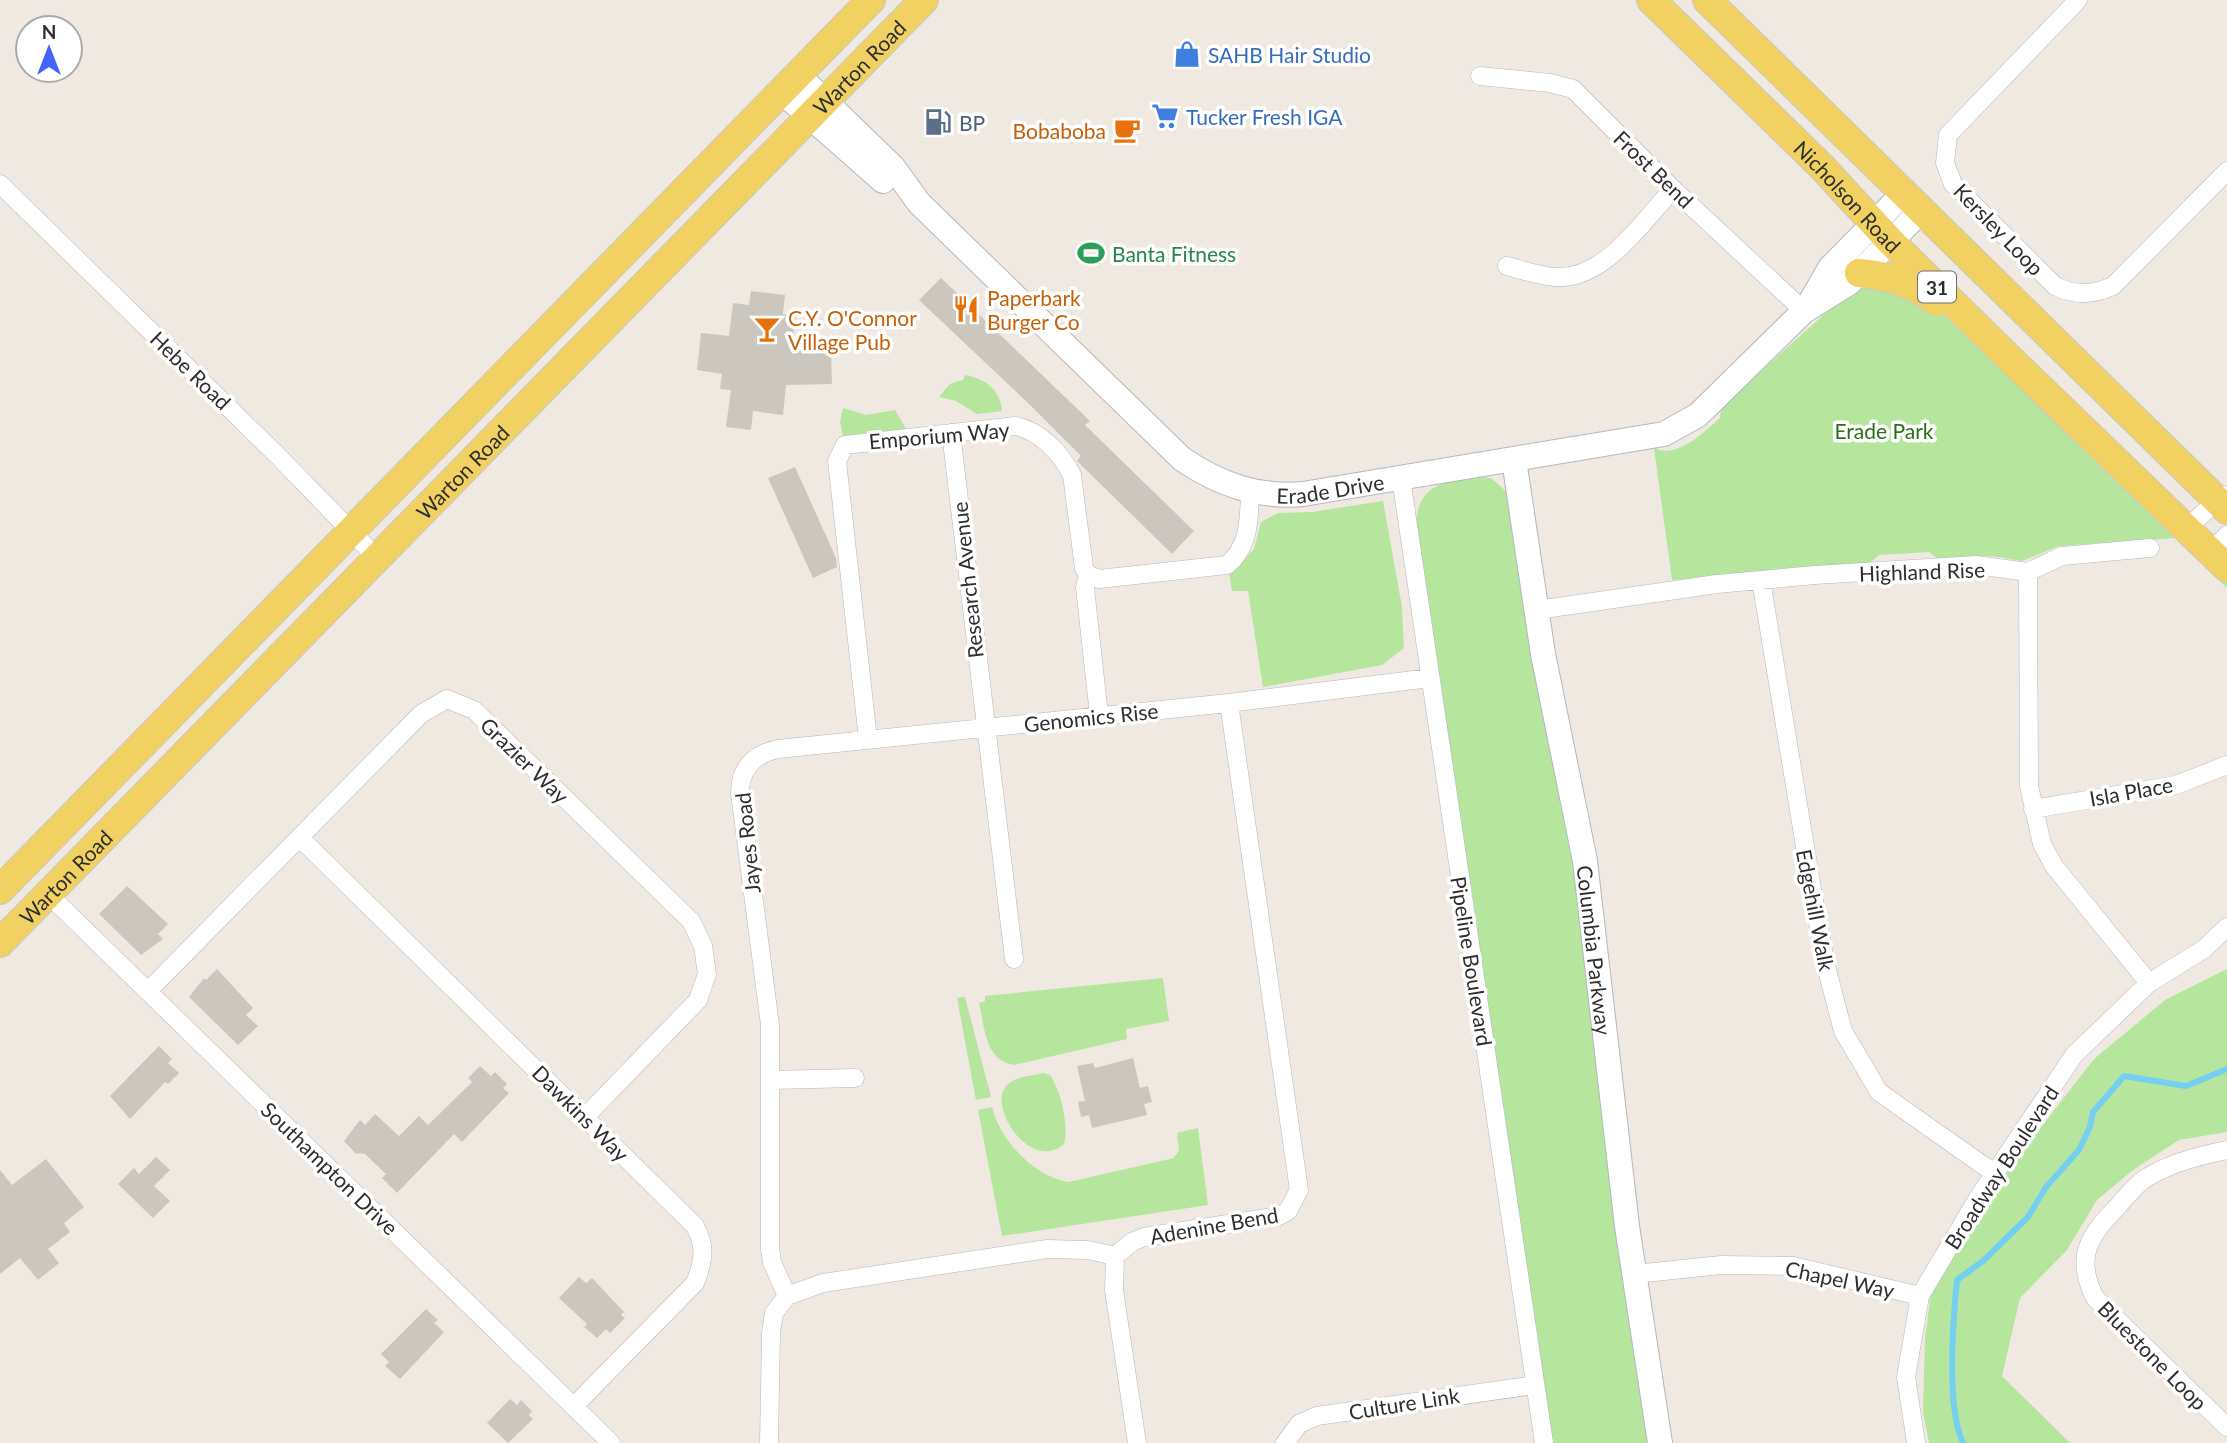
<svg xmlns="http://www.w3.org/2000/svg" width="2227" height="1443" font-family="Lato,sans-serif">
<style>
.green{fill:#b6e59e}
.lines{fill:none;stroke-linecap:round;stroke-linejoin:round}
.stream{stroke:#75cff0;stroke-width:6}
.building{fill:#cbc7bf}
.street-casing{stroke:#b4b7c1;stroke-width:19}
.secondary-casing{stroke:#b4b7c1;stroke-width:26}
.primary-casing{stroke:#c9c9c9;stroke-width:30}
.street{stroke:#fff;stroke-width:18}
.secondary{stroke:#fff;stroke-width:24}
.primary{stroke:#f2d163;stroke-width:28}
.labels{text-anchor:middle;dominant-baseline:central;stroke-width:7;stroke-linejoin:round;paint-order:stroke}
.shield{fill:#fff;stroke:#6d6d6d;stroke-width:2}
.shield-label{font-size:19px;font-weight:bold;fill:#2e2e2e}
.shop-label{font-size:21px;fill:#366cbe;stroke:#fff;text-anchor:start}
.street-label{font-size:21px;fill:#2e2e2e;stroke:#fff}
.service-label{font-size:21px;fill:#4e5e75;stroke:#fff;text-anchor:start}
.food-label{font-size:21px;fill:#c56008;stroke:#fff;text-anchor:start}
.leisure-label{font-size:21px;fill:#27864d;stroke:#fff;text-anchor:start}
.park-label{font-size:21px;fill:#2c6e1b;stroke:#fff}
</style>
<rect width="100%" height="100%" fill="#efe9e1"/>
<path class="green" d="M1859 283 1931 305 1949 320 2055 422 2227 578V588L2176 538 2059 546 2022 561 1992 556 1938 559 1929 552 1879 555 1871 562 1672 580 1654 448C1677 459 1703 433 1720 418L1721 407Z
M965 375C986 379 1000 389 1002 411L977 414 956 401 939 397 950 384 963 380Z
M843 408 866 415 895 410 906 429 843 436 840 422Z
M1470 476 1491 478 1509 494 1577 877 1650 1443H1553L1416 528C1417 488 1436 484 1470 476Z
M1383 501 1402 607 1404 648 1382 665 1263 687 1248 591H1232L1229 573 1254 549 1261 522 1278 513 1312 512Z
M2227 969V1132L2179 1140 2133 1170 2097 1200 2067 1250 2020 1298 2002 1376 2070 1443H1929L1923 1412 1925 1338 1932 1285 2011 1166 2094 1059 2165 1000Z
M1163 978 1169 1021 1126 1029 1127 1039 1014 1065C984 1060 985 1027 979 1003L985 1001V996Z
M965 997 991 1097 976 1100 957 998Z
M1043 1073 1050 1075C1061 1090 1069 1126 1064 1144 1031 1173 986 1107 1007 1085 1016 1076 1032 1076 1043 1073Z
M992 1107C1000 1140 1034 1177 1069 1182L1174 1158 1179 1150 1177 1133 1198 1128 1208 1205 1002 1236 978 1110Z"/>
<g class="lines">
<path class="stream" d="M1963 1443C1946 1407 1953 1321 1957 1280L1983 1261 2028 1217 2046 1187 2079 1150 2090 1127 2093 1112 2124 1076 2186 1086 2227 1069"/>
</g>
<path class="building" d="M941 278 1090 421 1085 425 1194 531 1172 554 1077 461 1081 456 1028 403 919 300Z
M751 291 785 295 783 314 796 316 791 350 831 348 832 384 786 385 783 415 753 411 751 430 726 427 731 390 720 389 722 374 697 370 701 333 729 336 733 303 749 305Z
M795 467 836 558 837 567 813 578 768 478Z
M127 886 168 924 158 934 163 939 141 955 99 914Z
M217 969 253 1008 246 1015 258 1026 238 1045 189 997 204 978 206 980Z
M159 1046 172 1059 168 1063 179 1073 168 1084 165 1082 130 1119 110 1096Z
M1133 1058 1140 1088 1148 1086 1152 1102 1144 1104 1147 1115 1092 1128 1089 1115 1081 1117 1078 1102 1085 1101 1077 1066 1093 1063 1095 1068Z
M480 1066 491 1076 495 1072 507 1084 503 1088 509 1093 462 1142 454 1134 397 1193 382 1178 386 1174 365 1154 355 1153 344 1141 360 1120 365 1125 375 1114 399 1136 419 1116 428 1125 472 1082 468 1078Z
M156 1157 170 1170 154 1186 170 1201 153 1218 118 1184 134 1168 139 1174Z
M46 1159 84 1207 64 1223 70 1232 48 1249 59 1263 38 1280 20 1258 0 1274V1170L12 1185Z
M579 1277 586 1283 592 1278 624 1312 621 1315 625 1318 610 1333 606 1329 597 1338 584 1327 587 1324 559 1298Z
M426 1309 438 1320 434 1323 444 1332 400 1379 385 1366 389 1362 381 1354Z
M510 1399 517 1405 521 1400 532 1411 529 1415 533 1419 508 1443 487 1423Z"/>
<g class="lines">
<defs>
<path id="street" d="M2078 0 1948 135 1945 163 1953 184 2055 286C2076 296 2092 295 2113 286L2227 171
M1480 76 1550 83 1573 89 1673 189 1804 311
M0 184 278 456 378 559
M1507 266C1522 270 1539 276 1555 277 1604 281 1643 221 1673 189
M951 433 1014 959
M1401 478 1544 1443
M2187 528 2223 495
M2210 552 2227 535
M2028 572 2029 786 2042 844 2054 866 2149 983
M1088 575 1085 588 1099 715
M1761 580 1813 895 1826 966 1843 1031 1879 1092 1994 1173
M1537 610 1717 584 1815 575 1976 565 2028 572 2062 556 2150 548
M868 739 837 461 845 445 1016 426C1041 432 1060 452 1072 475L1084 568 1088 575 1099 579 1227 565C1250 546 1249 519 1250 491
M2033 809 2176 785 2227 765
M300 838 695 1226C706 1247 704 1260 695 1283L574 1406
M48 894 611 1443
M148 991 421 714 447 699 474 710 691 921 703 946 707 974 698 1000 585 1117
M772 1080 855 1078
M2227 1150C2201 1155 2168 1164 2146 1178 2136 1184 2127 1196 2119 1205 2089 1236 2074 1256 2095 1298L2227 1427
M1115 1256 1132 1242 1144 1237 1279 1216 1288 1211 1299 1190 1229 703
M1115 1256 1114 1290 1137 1443
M1635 1274 1721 1265 1793 1266 1920 1296
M787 1296 772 1262 770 1249V1025L740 793C740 768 754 754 778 749L1229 703 1430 678
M769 1443 771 1333 774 1313 787 1296 823 1283 1047 1249 1088 1250 1115 1256
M1285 1443 1299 1424 1317 1416 1535 1385
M1916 1443 1906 1377 1920 1296 1978 1198 2074 1055 2149 983 2204 949 2227 927"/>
<g id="secondary">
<path id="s1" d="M798 75 893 167 919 203 1182 459C1219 484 1257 498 1303 494L1664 434 1698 415 1804 311 1849 283 1920 212"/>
<path d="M782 92 883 181"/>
<path d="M1807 308 1830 268 1902 195"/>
<path id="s2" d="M1514 460 1543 654 1585 861 1627 1226 1660 1443"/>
</g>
<g id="primary">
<path id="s3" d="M1651 0 1822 167 1891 242 2006 355 2227 568"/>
<path d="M1707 0 2227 510"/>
<path d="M1859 273C1889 275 1914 284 1937 302"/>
<path d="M0 890 871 0"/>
<path id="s4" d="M0 943 924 0"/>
</g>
</defs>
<use href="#street" class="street-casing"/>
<use href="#secondary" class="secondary-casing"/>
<use href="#primary" class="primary-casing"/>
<use href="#street" class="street"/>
<use href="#secondary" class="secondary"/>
<use href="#primary" class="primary"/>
</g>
<defs>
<symbol id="shop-bare" viewBox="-9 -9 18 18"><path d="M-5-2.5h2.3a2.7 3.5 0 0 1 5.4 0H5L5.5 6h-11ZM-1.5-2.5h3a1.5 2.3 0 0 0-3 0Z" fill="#3f7fe0" stroke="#fff" stroke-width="2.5" paint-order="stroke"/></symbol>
<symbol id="supermarket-bare" viewBox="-9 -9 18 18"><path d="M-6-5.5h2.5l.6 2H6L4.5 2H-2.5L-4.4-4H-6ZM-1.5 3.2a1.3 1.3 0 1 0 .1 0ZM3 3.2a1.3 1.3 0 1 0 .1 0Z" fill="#3f7fe0" stroke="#fff" stroke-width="2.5" paint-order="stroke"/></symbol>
<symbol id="fuel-bare" viewBox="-9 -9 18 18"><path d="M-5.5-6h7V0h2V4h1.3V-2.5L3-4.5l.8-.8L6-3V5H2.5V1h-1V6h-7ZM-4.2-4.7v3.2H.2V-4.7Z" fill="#5c6f8a" stroke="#fff" stroke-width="2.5" paint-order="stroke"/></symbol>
<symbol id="cafe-bare" viewBox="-9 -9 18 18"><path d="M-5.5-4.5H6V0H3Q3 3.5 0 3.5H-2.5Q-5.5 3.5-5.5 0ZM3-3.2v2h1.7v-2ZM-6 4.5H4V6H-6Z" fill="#e8710a" stroke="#fff" stroke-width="2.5" paint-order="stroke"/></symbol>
<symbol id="stadium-bare" viewBox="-9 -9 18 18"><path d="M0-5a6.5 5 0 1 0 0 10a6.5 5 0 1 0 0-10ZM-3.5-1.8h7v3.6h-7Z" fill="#2e9e5b" stroke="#fff" stroke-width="2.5" paint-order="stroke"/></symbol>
<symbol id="restaurant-bare" viewBox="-9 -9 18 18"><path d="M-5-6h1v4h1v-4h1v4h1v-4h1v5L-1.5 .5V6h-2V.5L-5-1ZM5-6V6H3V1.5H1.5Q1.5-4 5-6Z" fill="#e8710a" stroke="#fff" stroke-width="2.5" paint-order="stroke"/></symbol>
<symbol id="bar-bare" viewBox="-9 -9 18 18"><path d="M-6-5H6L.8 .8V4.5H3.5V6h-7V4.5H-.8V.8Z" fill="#e8710a" stroke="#fff" stroke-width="2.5" paint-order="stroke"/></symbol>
</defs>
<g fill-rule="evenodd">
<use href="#shop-bare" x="1168" y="35" width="38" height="38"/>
<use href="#supermarket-bare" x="1146" y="97" width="38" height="38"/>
<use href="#fuel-bare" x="919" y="103" width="38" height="38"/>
<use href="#cafe-bare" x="1108" y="111" width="38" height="38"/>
<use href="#stadium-bare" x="1072" y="234" width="38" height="38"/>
<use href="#restaurant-bare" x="947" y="290" width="38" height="38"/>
<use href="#bar-bare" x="748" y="310" width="38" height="38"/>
</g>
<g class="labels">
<rect class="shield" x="1918" y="271.5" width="38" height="31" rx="5"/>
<g class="shield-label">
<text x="1937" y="287">31</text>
</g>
<g class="shop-label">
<text x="1208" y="54">SAHB Hair Studio</text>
<text x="1186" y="116">Tucker Fresh IGA</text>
</g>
<g class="street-label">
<text stroke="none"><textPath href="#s4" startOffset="1227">Warton Road</textPath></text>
<text transform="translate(1654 169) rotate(44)">Frost Bend</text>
<text stroke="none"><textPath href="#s3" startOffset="278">Nicholson Road</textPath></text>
<text transform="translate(1999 229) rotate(46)">Kersley Loop</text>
<text transform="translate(191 370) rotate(44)">Hebe Road</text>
<text transform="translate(939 435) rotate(-5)">Emporium Way</text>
<text stroke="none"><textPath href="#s4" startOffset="660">Warton Road</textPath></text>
<text stroke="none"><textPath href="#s1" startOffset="700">Erade Drive</textPath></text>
<text transform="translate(1922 571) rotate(-2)">Highland Rise</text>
<text transform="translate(967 580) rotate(-96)">Research Avenue</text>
<text transform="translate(1091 717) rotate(-6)">Genomics Rise</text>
<text transform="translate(525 760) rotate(44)">Grazier Way</text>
<text transform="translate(2131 791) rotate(-10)">Isla Place</text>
<text transform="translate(747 843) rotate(-96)">Jayes Road</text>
<text stroke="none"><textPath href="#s4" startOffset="93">Warton Road</textPath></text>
<text transform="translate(1816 910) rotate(79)">Edgehill Walk</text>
<text stroke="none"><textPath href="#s2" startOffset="497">Columbia Parkway</textPath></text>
<text transform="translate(1472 961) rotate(81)">Pipeline Boulevard</text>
<text transform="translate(581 1113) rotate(45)">Dawkins Way</text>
<text transform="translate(2001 1167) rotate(-57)">Broadway Boulevard</text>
<text transform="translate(330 1168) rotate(44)">Southampton Drive</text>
<text transform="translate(1214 1225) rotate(-10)">Adenine Bend</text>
<text transform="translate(1840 1279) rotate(12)">Chapel Way</text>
<text transform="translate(2153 1355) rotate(45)">Bluestone Loop</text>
<text transform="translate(1404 1403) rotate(-9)">Culture Link</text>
</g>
<g class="service-label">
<text x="959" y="122">BP</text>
</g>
<g class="food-label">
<text x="1106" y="130" text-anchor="end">Bobaboba</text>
<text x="987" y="297">Paperbark<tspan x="987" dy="24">Burger Co</tspan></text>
<text x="788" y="317">C.Y. O'Connor<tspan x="788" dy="24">Village Pub</tspan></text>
</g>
<g class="leisure-label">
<text x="1112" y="253">Banta Fitness</text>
</g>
<g class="park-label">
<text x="1884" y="430">Erade Park</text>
</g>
</g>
<g transform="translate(49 49)"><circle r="33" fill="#ffffff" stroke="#ababab" stroke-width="2"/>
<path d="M0-5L12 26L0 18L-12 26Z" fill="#4264fb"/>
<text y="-10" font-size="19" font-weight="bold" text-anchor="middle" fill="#2e2e2e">N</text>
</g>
</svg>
